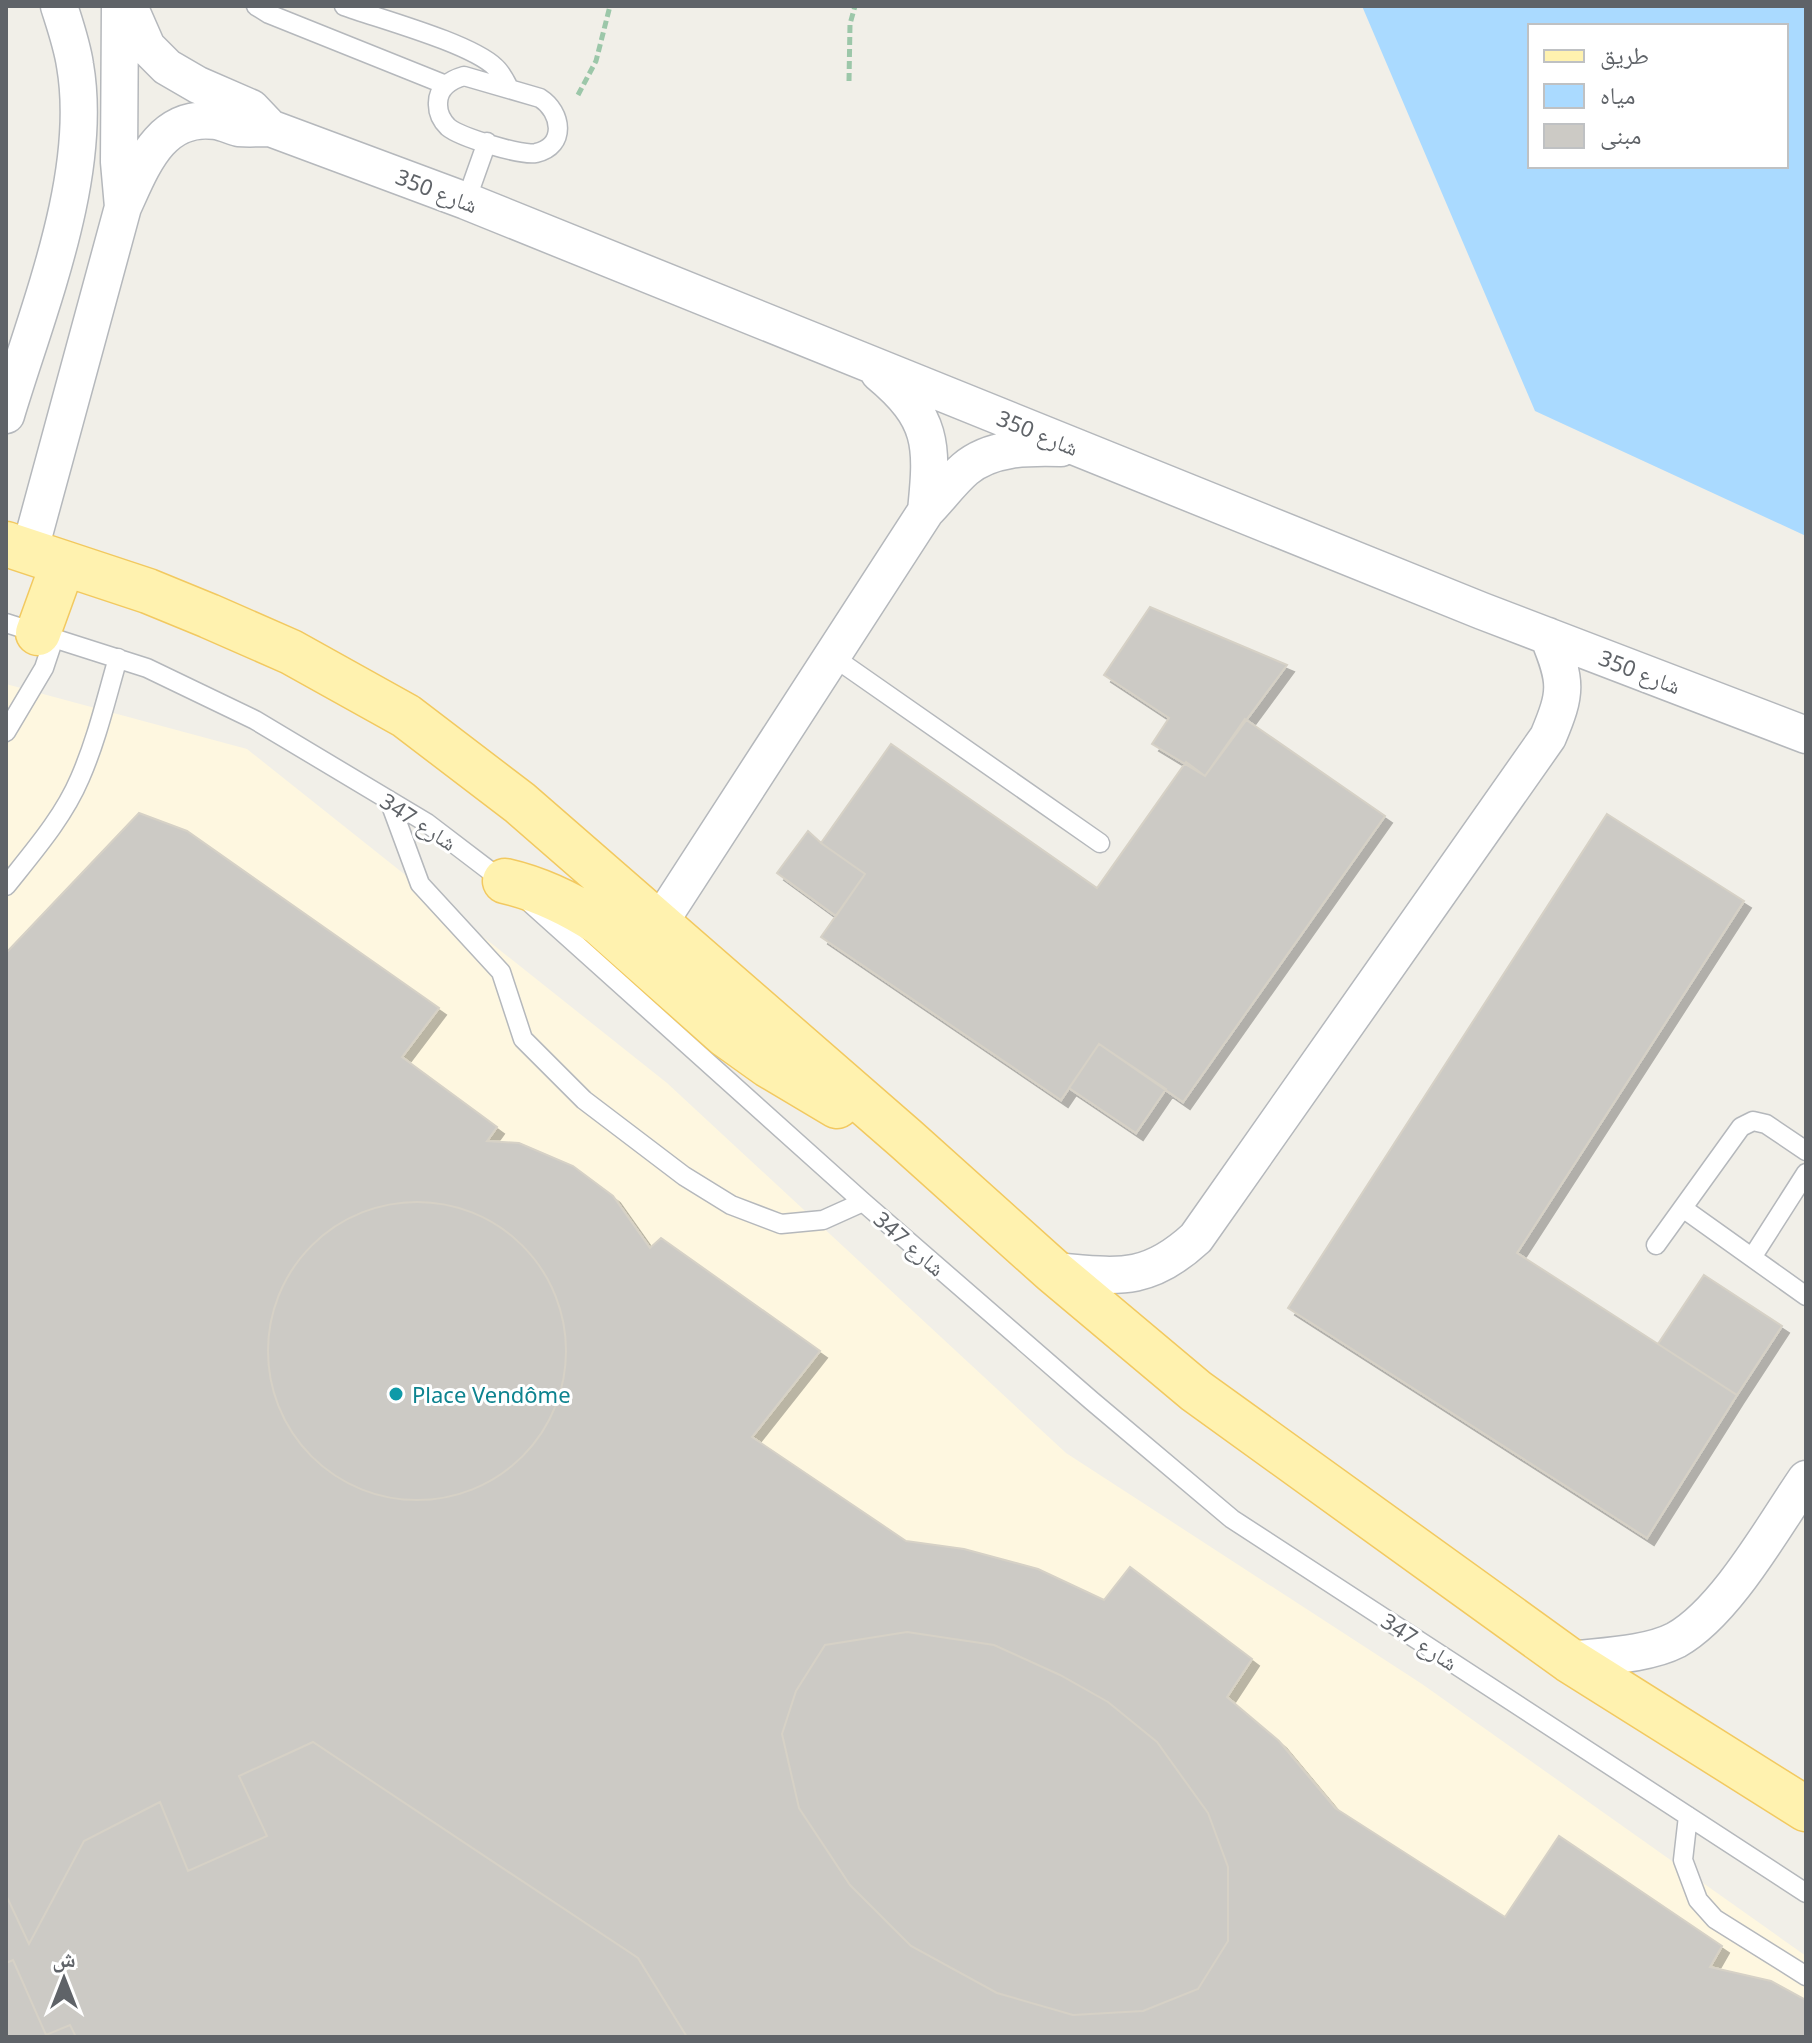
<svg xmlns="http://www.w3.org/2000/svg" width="1812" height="2043" font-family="'Noto Sans','Noto Naskh Arabic',sans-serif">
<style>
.commercial{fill:#fef7e0}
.water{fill:#aadaff;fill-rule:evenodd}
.building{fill:#cccac5;stroke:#d6d1c6;stroke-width:2;filter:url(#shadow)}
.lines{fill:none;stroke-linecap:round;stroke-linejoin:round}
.service-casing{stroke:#b5b8bc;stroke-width:21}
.minor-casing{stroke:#b5b8bc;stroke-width:39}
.primary-casing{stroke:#f2c960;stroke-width:47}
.path{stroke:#9cc7a9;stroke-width:5;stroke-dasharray:8 4;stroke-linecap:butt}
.service{stroke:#fff;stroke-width:18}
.minor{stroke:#fff;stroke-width:36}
.primary{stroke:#fff2af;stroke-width:44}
.culture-dot{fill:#0f9aa8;stroke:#fff;stroke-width:3}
.labels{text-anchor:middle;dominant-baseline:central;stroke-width:6;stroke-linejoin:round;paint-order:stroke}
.street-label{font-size:22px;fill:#5f6368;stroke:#fff}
.culture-label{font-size:22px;fill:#0d838f;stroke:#fff;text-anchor:start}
</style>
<defs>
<filter id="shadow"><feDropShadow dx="7" dy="7" stdDeviation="0" flood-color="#0004"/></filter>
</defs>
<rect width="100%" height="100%" fill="#f1efe8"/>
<path class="commercial" d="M6 684 247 749 667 1083 1066 1453 1422 1684 1806 1956V2037H6Z"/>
<path class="water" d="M1362 6H1806V536L1535 411ZM1530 26H1786V166H1530Z"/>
<path class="building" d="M1150 607 1287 665 1205 776 1152 744 1169 718 1104 675Z
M1245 719 1385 816 1183 1102 1099 1044 1061 1100 821 937 865 874 821 843 891 744 1097 888 1186 762 1205 776Z
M139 813 187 831 439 1008 402 1057 497 1127 487 1141 519 1143 573 1166 613 1196 650 1248 661 1238 820 1351 752 1437 906 1541 964 1549 1038 1569 1104 1600 1130 1567 1252 1659 1227 1697 1279 1741 1335 1808 1505 1917 1559 1836 1722 1946 1710 1967 1771 1981 1806 2000V2037H687L638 1958 313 1742 239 1776 267 1836 188 1871 160 1802 84 1841 29 1944 6 1895V953Z
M139 813 187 831 439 1008 402 1057 497 1127 487 1141 519 1143 573 1166 613 1196 650 1248 661 1238 820 1351 752 1437 906 1541 964 1549 1038 1569 1104 1600 1130 1567 1252 1659 1227 1697 1279 1741 1335 1808 1505 1917 1559 1836 1722 1946 1710 1967 1771 1981 1806 2000V2037H6V953Z
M1607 814 1744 901 1517 1253 1737 1395 1647 1538 1288 1308Z
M808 831 821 843 865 874 836 916 777 873Z
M1099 1044 1166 1089 1136 1133 1069 1088Z
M268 1351a149 149 0 1 1 298 0a149 149 0 1 1-298 0Z
M1704 1275 1782 1326 1737 1395 1658 1344Z
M907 1632 994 1645 1060 1675 1108 1702 1157 1742 1208 1813 1228 1867V1941L1198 1989 1143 2011 1073 2015 997 1993 911 1946 850 1885 799 1808 782 1734 796 1691 825 1645Z
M13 1960 46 2035 70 2025 76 2037H6V1963Z"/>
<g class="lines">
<defs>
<path id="service" d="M256 6 269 14 446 85
M344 6C380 19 470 43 495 67 501 72 505 80 509 88
M464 76 540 98C562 112 567 146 536 153 521 156 460 137 448 127 442 121 438 113 438 105 437 88 450 80 464 76Z
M466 201 487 142
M6 623 147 668 255 720 427 823 507 884
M832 656 1100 843
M6 732 44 668 54 638
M389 800 420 884 501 972 523 1039 584 1100 684 1176 731 1205 781 1224 823 1220 863 1202
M6 886C33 852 63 818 80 778 97 739 106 699 118 658
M530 903 863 1202 1092 1401 1232 1519 1806 1893
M1684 1209 1806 1296
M1656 1245 1741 1127 1753 1121 1766 1124 1806 1151
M1753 1256 1806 1173
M1688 1816 1683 1860 1698 1900 1715 1919 1806 1976"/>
<path id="minor" d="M129 6 147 47 167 67 198 85 251 108 270 128
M123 207C142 166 160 114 215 121 223 122 231 126 239 128 249 129 260 128 270 128L466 201 1482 611 1806 735
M879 373C933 418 933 444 926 511
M6 415C38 309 94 175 75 65 72 45 65 25 59 6
M29 553 123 207 119 162 120 6
M658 925 926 511C939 498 951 481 965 469 991 447 1028 447 1061 448
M1053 1271C1116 1276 1146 1284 1196 1238L1548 737C1567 692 1567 682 1548 636
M1569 1660C1601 1656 1647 1655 1676 1640 1726 1612 1773 1527 1806 1479"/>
<path id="primary" d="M6 544 148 591 209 616 291 652 406 716 520 803 906 1139 1053 1271 1196 1391 1569 1660 1806 1809
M38 633 63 564
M505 881C540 889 569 903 600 923L726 1035 768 1065 837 1106"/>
</defs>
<use href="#service" class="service-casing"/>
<use href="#minor" class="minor-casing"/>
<use href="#primary" class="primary-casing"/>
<path class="path" d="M849 81 850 24 855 6
M578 95 596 61 610 6"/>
<use href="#service" class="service"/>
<use href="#minor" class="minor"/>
<use href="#primary" class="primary"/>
</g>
<circle class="culture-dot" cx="396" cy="1394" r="8"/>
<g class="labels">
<g class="street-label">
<text transform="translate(437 190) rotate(21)">شارع 350</text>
<text transform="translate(1038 432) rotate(22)">شارع 350</text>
<text transform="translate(1640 671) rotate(21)">شارع 350</text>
<text transform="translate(419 821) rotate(33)">شارع 347</text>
<text transform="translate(910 1243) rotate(41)">شارع 347</text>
<text transform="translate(1420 1641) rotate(33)">شارع 347</text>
</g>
<g class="culture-label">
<text x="412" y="1394">Place Vendôme</text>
</g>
</g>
<rect width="1812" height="2043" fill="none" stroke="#5f6368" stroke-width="16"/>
<rect x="1528" y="24" width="260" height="144" fill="#ffffff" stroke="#bfc1c3" stroke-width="2"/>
<rect x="1544" y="50" width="40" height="12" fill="#fff2af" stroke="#bfc1c3" stroke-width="2"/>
<text x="1600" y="64" font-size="24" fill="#5f6368">طريق</text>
<rect x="1544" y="84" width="40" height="24" fill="#aadaff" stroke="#bfc1c3" stroke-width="2"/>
<text x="1600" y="104" font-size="24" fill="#5f6368">مياه</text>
<rect x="1544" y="124" width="40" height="24" fill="#cccac5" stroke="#bfc1c3" stroke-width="2"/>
<text x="1600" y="144" font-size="24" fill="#5f6368">مبنى</text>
<g transform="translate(64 1979)" stroke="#ffffff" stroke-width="6" paint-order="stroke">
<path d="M0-6L14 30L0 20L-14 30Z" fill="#5f6368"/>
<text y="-12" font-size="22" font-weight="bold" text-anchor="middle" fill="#5f6368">ش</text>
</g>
</svg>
